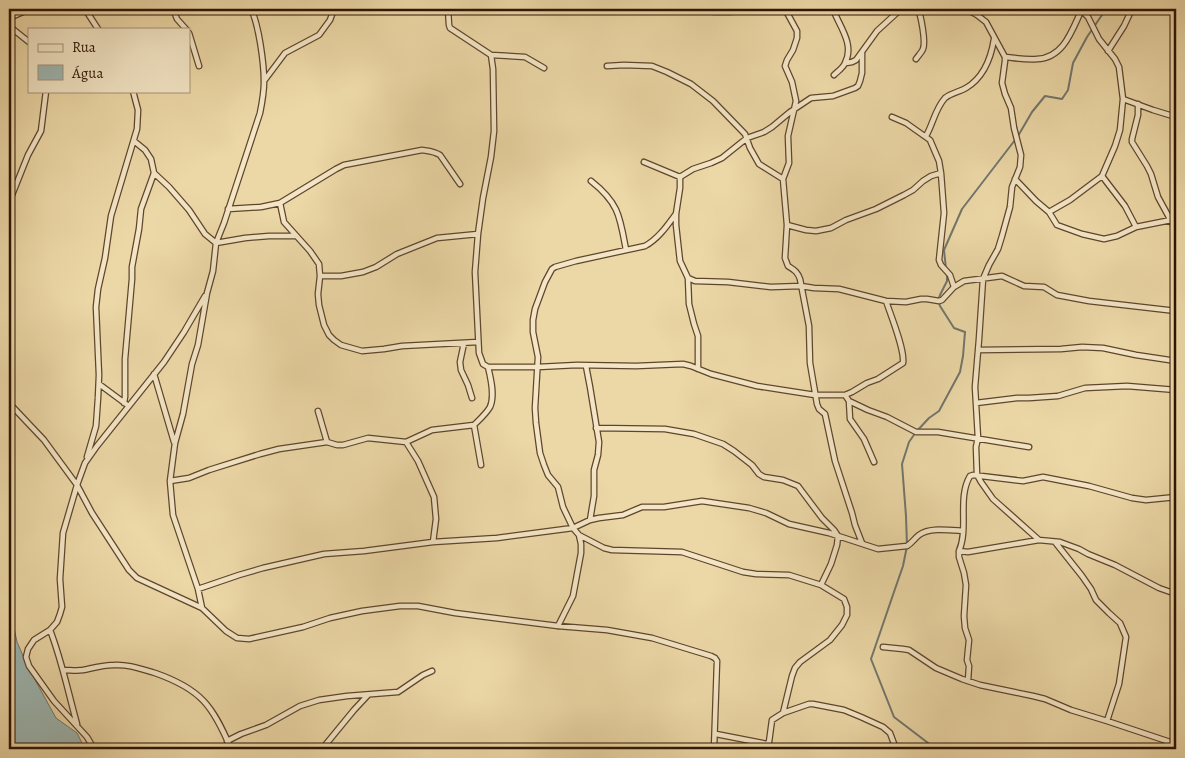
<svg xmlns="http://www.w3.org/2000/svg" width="1185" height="758" font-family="Alegreya,serif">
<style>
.water{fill:#9db7b2;stroke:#71766d}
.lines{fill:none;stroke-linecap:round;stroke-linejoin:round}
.stream{stroke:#71766d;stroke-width:2}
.minor-casing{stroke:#5e462d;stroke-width:7}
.minor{stroke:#f3e5c5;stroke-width:4.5}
</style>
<rect width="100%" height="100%" fill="#ecd7a6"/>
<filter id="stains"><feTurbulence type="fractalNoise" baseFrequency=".004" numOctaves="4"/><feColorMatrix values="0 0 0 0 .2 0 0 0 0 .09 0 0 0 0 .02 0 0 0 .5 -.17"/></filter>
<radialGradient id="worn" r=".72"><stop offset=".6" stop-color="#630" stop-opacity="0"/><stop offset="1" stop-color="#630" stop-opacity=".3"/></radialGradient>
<path class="water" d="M9 604 17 642 28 667 56 718 77 733 85 749H9Z"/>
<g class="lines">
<path class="stream" d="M1018 136 1032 112 1045 96 1062 99 1068 90 1073 63 1087 37 1106 9
M946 269 944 250 962 209 1015 140
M945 749 932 746 894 717 871 659 895 589 903 566 907 546 906 516 902 464 909 442 916 432 929 418 939 411 960 372 963 356 965 332 954 328 940 306 938 300 940 295 947 281V273"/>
<defs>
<path id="minor" d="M85 9 98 29
M173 9 177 19 186 29
M694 9C716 14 740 11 763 9
M785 9 797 31V38L793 50 787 60 785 66 792 82 796 101 788 136 789 163 783 179 787 225 785 258 788 266C794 270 797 271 800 279L809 326 810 363 817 404 819 409 825 414 835 461 852 513 855 525 862 543
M833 9C839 26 855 44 845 63 843 68 838 71 834 75
M966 9 977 15 986 22 1005 57V61L1002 83 1005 94 1011 108 1014 128 1021 155 1020 167 1012 187 1010 207 1002 236 998 249 989 265 983 279 979 339 975 387 978 438 976 447 977 475 981 482 993 499 1039 540
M1081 10 1088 17 1099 39 1115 59 1119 67 1123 99 1153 110 1176 117
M9 18 30 9
M9 26 29 42
M189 33 199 66
M1108 51 1124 26 1132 9
M862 53V73L860 81 858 86 855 88 833 96 811 98 790 112 772 127 764 132 747 138 722 158 711 163 693 169 680 177V188L676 214V225L680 261 688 278 695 281 728 282 771 287 801 286 814 288 839 289 886 301 906 302 921 299H927L939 301 942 300 954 287 964 281 1002 276 1024 286 1044 287 1057 295 1089 301 1176 311
M491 55 525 57 544 68
M1005 57C1015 58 1026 60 1037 59 1064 58 1072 30 1082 9
M916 59C918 56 922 52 923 49 926 42 921 16 918 9
M846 63 852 62 856 60 877 31 901 9
M607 66 624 65 652 66 667 72 691 84 713 101 745 134 750 148 759 164 783 179
M264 81 285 53 319 35 330 20 334 9
M1123 99 1120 130 1115 146 1102 176 1125 206 1136 227
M1138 104V115L1132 139V142L1147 166 1151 174 1158 197 1176 230
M892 117 906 123 930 140 939 161 941 173 944 213 939 260 941 265 950 275 954 287
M926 136C933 124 935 109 945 98 951 93 959 92 966 88 983 78 991 58 994 39
M644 162 680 177
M154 173 169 187 189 210 205 234 216 243 245 238 269 236H296
M1015 179 1036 201 1049 212 1070 200 1102 176
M591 181C619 203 620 217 626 250
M12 195 28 155 41 131 46 91
M280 203 336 169 344 165 422 150C429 151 434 151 440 155L460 184
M228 209 261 207 280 203 284 222 310 251 319 264 320 276 318 294 319 305 324 325 329 335 334 340 341 345 362 351 384 349 402 346 478 342
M1049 212 1057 225 1082 234 1104 239 1117 236 1136 227 1176 219
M787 225 806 230 816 231 831 228 846 220 876 209 904 195 913 190 923 181 931 176 941 173
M320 276H341L363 272 376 267 397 254 437 238 478 234
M688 278 689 304 694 324 698 336V369
M464 343 460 362 461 370 468 385 472 398
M978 350 1061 349 1082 347 1103 348 1136 355 1176 361
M586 366 590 387 599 442 598 455 594 470V496L590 520
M488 367H538L577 365 636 366 683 364 691 366 711 374 757 386 815 395H845L849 401 850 419 864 439 874 462
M154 374 174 442
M99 384 126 404
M845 395 852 392 867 383 878 379 903 363C905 350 891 316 886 301
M849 401 868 410 887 417 916 432H938L1029 447
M9 403 44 440 77 485 92 513 129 570 137 578 202 608 226 631 237 638 249 639 303 627 330 618 362 611 400 606H418L455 613 558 626 607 630 652 638 711 656 715 658 717 661 714 749
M124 403 125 397V359L132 279V267L139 229 141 209 154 173 151 159 145 150 134 141
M976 403 1017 398H1029L1058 396 1085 388 1127 386 1176 390
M318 411 327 442 337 445H343L368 438 406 442 432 430 474 425C479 420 486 414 490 407 495 396 491 379 488 367L483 364 479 353 475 272 478 234 483 198 491 157 494 131 493 69 491 55 450 28 449 25 448 9
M474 425 481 465
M596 428 665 429 694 434 723 444 734 451 752 465 759 474 764 477 783 480 798 486 822 518 834 530 838 536 837 545 831 564 821 585
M406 442 418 461 434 497 436 519 433 542
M87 457 96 426 98 398 99 375 96 307 98 289 105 258 111 216 137 129 138 110 133 91
M170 481 189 478 209 470 260 454 279 449 327 442
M579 535 604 548 612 550 682 552 743 572 756 574 789 575 821 585 844 599 847 607V615L842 625 830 640 800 662 795 668 792 676 783 713
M1055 542 1082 576 1091 589 1096 600 1109 613 1120 623 1126 637 1119 684 1107 721
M959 551C969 528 957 498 970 476L973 475 1023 481 1043 477 1089 486 1132 498 1146 500 1176 497
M198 589 239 575 263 568 324 554 364 551 433 542 497 538 573 528 590 520 599 518 623 515 642 507H664L702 501 749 508 766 513 789 524 829 533 878 549 907 546C912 543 914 539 919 535 929 527 950 530 963 531
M202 608 198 589 173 515 170 481 175 443 183 414 192 364 198 345 207 293 213 271 216 243 224 223 260 113C262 103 264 93 264 82 264 64 259 25 251 9
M558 626 573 596 581 553V544L579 535 573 528 563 507 558 487 548 475 544 465 540 453 536 423 535 408 538 357 533 332V320L535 309 545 282 552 269 555 267 576 261 645 246C658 239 667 226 675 215
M50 630C62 661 68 692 77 724
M883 647 903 649 909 650 936 668 962 679 980 685 1033 696 1045 699 1071 710 1107 721 1176 744
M64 670C70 670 77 671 83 670 93 668 103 665 114 665 128 664 141 669 155 673 201 689 213 706 231 749
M968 681 969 666 967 660 969 640 965 628 964 616 966 585 964 573 959 557V551L968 552 1039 540 1060 542 1079 549 1088 554 1115 565 1159 588 1176 594
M716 734 767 744 769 742 772 720 783 713 809 704H813L844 710 861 717 883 727 890 733 896 749
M227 741 241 734 266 725 300 706 319 700 347 696 398 692 423 675 432 671
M94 749 87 737 54 701 29 666 26 657 28 649 34 640 50 630 57 622 60 614 62 607 60 579 63 533 77 485 85 463 97 446 164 362 184 332 205 296
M322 749 354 710 368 695"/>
</defs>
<use href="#minor" class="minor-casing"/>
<use href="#minor" class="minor"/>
</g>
<rect width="1185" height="758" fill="none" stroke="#ecd7a6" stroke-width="30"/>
<rect x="10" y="10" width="1165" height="738" fill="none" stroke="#2f1505" stroke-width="2.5"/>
<rect x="15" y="15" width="1155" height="728" fill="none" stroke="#2f1505"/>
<rect x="28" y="28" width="162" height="65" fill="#f3e5c5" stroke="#a59278"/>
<rect x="38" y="44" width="25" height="8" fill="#f3e5c5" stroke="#a59278"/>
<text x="72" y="52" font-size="15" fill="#2f1505">Rua</text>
<rect x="38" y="65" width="25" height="15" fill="#9db7b2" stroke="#a59278"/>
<text x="72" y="78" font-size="15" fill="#2f1505">Água</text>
<rect width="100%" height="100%" filter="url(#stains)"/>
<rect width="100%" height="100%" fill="url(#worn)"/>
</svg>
